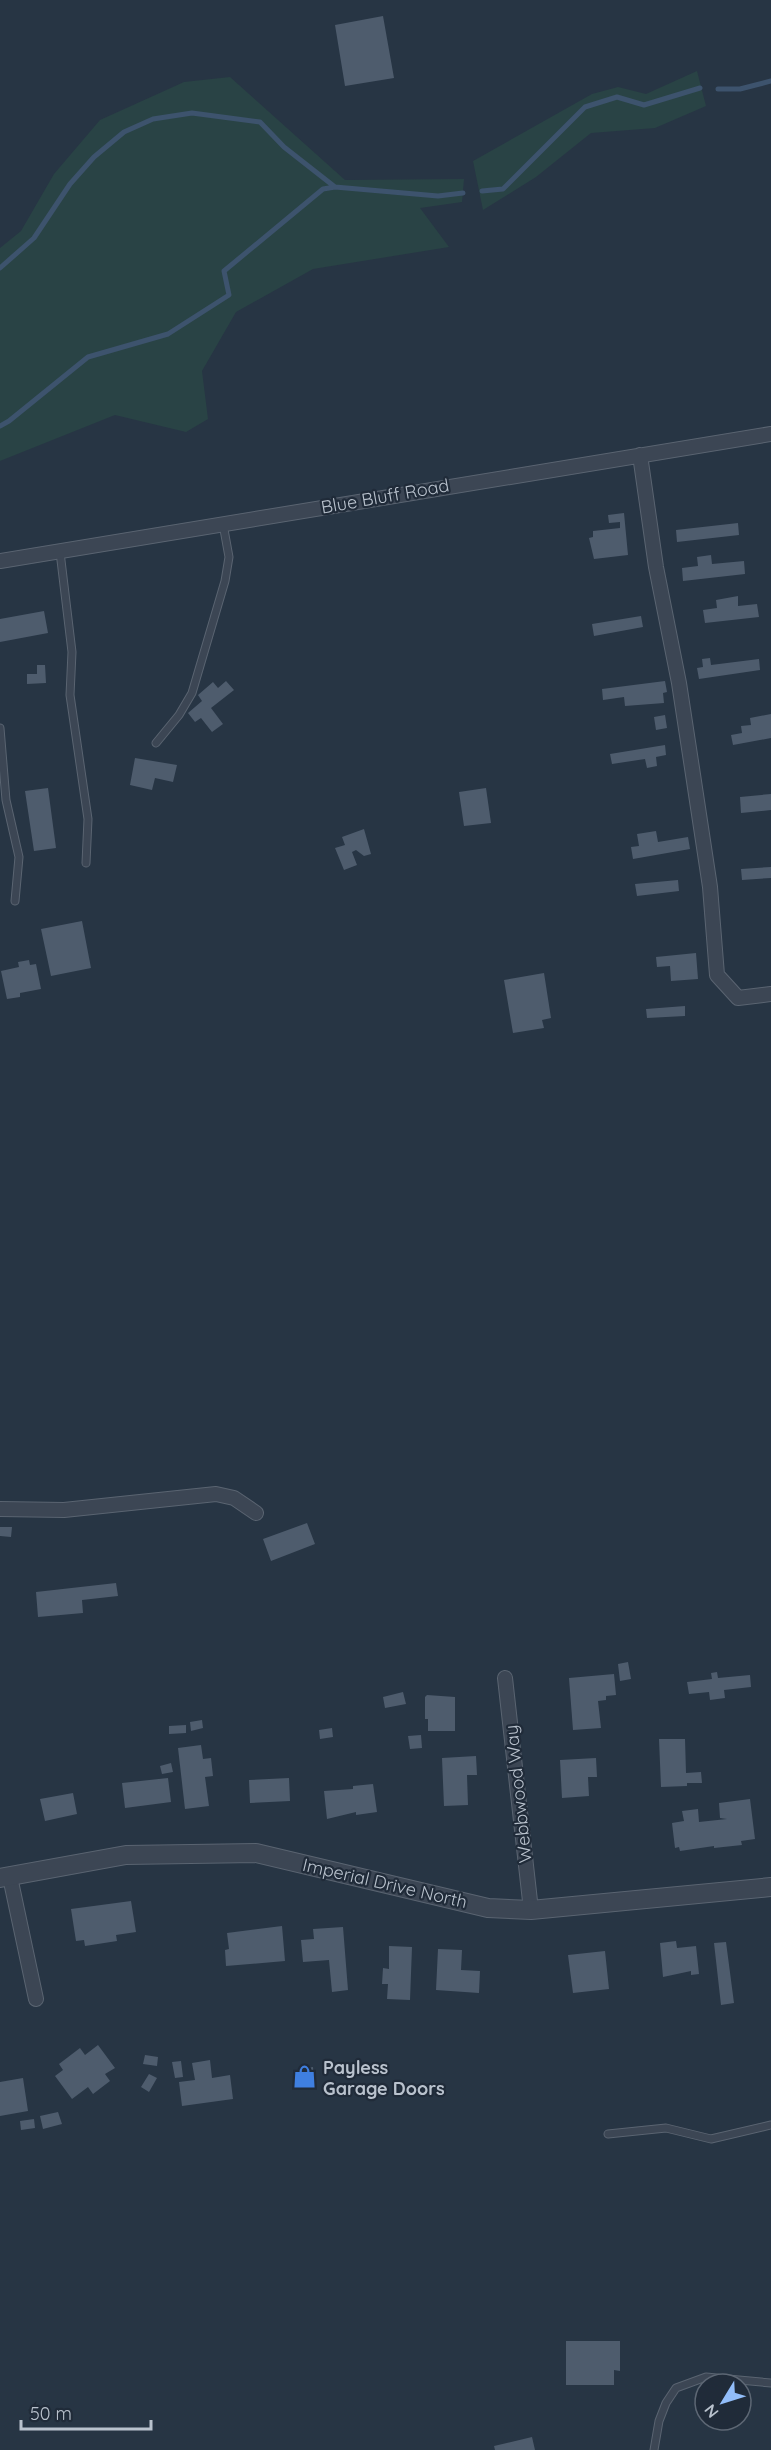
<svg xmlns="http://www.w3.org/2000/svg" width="771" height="2450" font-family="Quicksand,sans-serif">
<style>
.green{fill:#294345}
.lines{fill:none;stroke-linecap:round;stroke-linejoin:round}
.stream{stroke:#3d536d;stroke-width:5}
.building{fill:#4e5c6d}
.service-casing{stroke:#5a6471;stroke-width:9}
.minor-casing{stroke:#5a6471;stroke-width:16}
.tertiary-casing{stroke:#5a6471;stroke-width:20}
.service{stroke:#3c4654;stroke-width:7}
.minor{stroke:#3c4654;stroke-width:14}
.tertiary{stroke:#3c4654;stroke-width:18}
.labels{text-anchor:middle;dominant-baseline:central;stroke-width:4.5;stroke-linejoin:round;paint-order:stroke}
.street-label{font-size:18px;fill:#b9c2cd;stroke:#202b39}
.poi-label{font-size:18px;font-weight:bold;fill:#b9c2cd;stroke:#202b39;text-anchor:start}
</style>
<rect width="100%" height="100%" fill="#273544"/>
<path class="green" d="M697 71 706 106 655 128 591 133 536 177 483 210 473 161 592 94 618 87 646 94Z
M230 77 345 180 464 179 462 202 420 208 449 247 313 269 236 312 202 371 208 419 186 432 115 415 0 461V248L21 231 54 174 100 120 184 82Z"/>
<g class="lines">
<path class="stream" d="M718 89H740L771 81
M482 191 503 189 585 107 617 97 644 105 700 88
M0 268 34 238 70 184 94 157 124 132 153 119 192 113 260 122 284 147 335 187 438 196 463 193
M0 426 9 421 88 357 168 334 229 295 224 271 323 189 335 187"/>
</g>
<path class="building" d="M383 16 394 78 345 86 335 25Z
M624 513 628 555 594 559 589 538 593 537V531L620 528V522L609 523 608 515Z
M738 523 739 535 677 542 676 530Z
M711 555 712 564 744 561 745 574 683 581 682 568 698 566 697 557Z
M738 596V606L757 604 759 617 705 623 703 610 717 608 716 600Z
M44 611 48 633 0 642V619Z
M641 616 643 627 594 636 592 624Z
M710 658 711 665 759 659 760 670 699 679 697 668 703 667 702 659Z
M37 665H45L46 683 27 684V674H37Z
M226 681 234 690 211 708 223 724 212 732 201 718 195 722 188 713 202 701 198 695 213 682 218 688Z
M665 681 667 692 663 693 664 703 625 706 624 697 603 700 602 689Z
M771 714V738L733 745 731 735 742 733 741 726 751 725 750 718Z
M665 715 667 728 656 730 654 717Z
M665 745 666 755 656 757 657 766 647 768 645 759 612 764 610 754Z
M135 758 177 765 173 782 155 778 152 790 130 785Z
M48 788 56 848 34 851 25 791Z
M486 788 491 823 464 826 459 792Z
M771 794V810L741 813 740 797Z
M364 829 371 854 364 856 356 850 352 852 357 865 344 870 335 848 345 845 342 837Z
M656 831 658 842 688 837 690 849 633 859 631 847 639 846 637 834Z
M771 867V878L742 880 741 869Z
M678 880 679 891 637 896 635 884Z
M82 921 91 968 51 976 41 929Z
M696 953 698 979 671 981 670 966 657 967 656 957Z
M29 960 30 965 36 964 41 989 20 993V997L7 999 1 971 19 967 18 962Z
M544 973 551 1018 542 1020 544 1028 513 1033 504 980Z
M685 1006V1016L647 1018 646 1009Z
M307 1523 315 1544 271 1561 263 1539Z
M0 1527H12L11 1537 0 1536Z
M116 1583 118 1596 82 1600 83 1613 38 1617 36 1592Z
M628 1662 631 1679 620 1681 618 1664Z
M717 1672 718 1678 750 1675 751 1687 724 1690 725 1698 710 1700 709 1692 689 1694 687 1682 712 1679 711 1673Z
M614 1674 616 1695 606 1696V1700L598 1701 601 1728 573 1730 569 1678Z
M403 1692 406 1704 385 1708 383 1697Z
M427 1695 455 1697V1731H428V1719H425V1697Z
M202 1720 203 1728 191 1731 190 1722Z
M186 1725V1733L169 1734V1726Z
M332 1728 333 1737 320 1739 319 1730Z
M421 1735 422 1748 410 1749 408 1736Z
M659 1739H685L686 1773 701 1772 702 1783H687V1786L661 1787Z
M201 1745 203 1759 211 1758 213 1776 205 1777 209 1806 185 1809 178 1748Z
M476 1756 477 1775H467L468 1805 444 1806 442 1758Z
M596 1758 597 1777H588L589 1796 562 1798 560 1760Z
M171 1763 173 1772 162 1774 160 1766Z
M168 1778 171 1802 125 1808 122 1783Z
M289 1778 290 1801 250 1803 249 1780Z
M373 1784 377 1812 356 1815V1812L327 1819 324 1791 353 1789V1786Z
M73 1793 77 1814 45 1821 40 1799Z
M750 1799 755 1839 741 1841 742 1845 714 1848V1846L680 1851 679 1847 675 1848 672 1823 684 1821 682 1811 698 1809 699 1822 727 1819 720 1818 719 1803Z
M131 1901 136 1932 116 1935 117 1941 85 1946 84 1940 76 1941 71 1909Z
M282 1926 285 1961 226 1966 225 1950 229 1949 227 1933Z
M343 1927 348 1990 332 1992 329 1960 303 1962 301 1940 314 1939 313 1929Z
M676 1941 677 1948 696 1946 699 1974 691 1975V1971L663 1977 660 1943Z
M726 1942 734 2003 721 2005 714 1943Z
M389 1946 412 1947 410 2000 387 1999 388 1984H382L383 1968 389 1969Z
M438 1949 462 1950 461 1970 480 1971 479 1993 436 1990Z
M605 1951 609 1989 573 1993 568 1955Z
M98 2045 115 2068 105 2074 110 2081 93 2094 88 2087 72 2099 55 2076 63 2070 59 2064 80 2048 85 2055Z
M145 2055 158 2057 157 2066 143 2064Z
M210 2060 212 2078 230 2075 233 2099 182 2106 179 2082 195 2080 192 2063Z
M181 2061 183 2077 175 2078 172 2062Z
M313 2067 314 2082 299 2084 297 2070Z
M149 2074 157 2078 149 2092 141 2087Z
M23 2078 28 2111 0 2116V2082Z
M58 2112 62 2124 43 2129 40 2116Z
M34 2119 35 2128 21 2130 20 2121Z
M566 2341H620V2371L614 2370V2385H566Z
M532 2437 535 2450H495L494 2446Z"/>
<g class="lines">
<defs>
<path id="service" d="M60 552 72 652 70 695 88 819 86 863
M0 728 6 800 19 857 15 901
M156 743 179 715 192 693 225 581 229 557 223 524
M608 2134 666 2128 711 2139 771 2125
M654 2450 659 2421 666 2403 676 2388 706 2377 771 2383"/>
<path id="minor" d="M640 455 656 567 679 683 692 768 710 887 717 975 738 998 771 994
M0 561 771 434
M0 1509 64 1510 216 1494 234 1498 256 1513
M505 1678 531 1910
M10 1877 36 1999"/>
<path id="tertiary" d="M0 1878 126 1855 256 1853 488 1908 531 1910 771 1887"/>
</defs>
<use href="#service" class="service-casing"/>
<use href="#minor" class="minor-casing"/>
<use href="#tertiary" class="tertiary-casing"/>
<use href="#service" class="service"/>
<use href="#minor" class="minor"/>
<use href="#tertiary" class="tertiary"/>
</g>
<defs>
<symbol id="shop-bare" viewBox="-9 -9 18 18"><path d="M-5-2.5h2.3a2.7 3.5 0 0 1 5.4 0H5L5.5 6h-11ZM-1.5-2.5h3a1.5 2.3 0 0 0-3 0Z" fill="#3f7fe0" stroke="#202b39" stroke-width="2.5" paint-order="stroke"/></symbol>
</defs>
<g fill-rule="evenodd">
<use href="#shop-bare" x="288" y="2060" width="33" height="33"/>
</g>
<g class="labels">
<g class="street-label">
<text transform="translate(385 496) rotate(-10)">Blue Bluff Road</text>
<text transform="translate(518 1794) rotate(-96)">Webbwood Way</text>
<text transform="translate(385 1883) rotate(13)">Imperial Drive North</text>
</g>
<g class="poi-label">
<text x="323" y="2067">Payless<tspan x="323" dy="21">Garage Doors</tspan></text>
</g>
</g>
<g transform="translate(723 2402) rotate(232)"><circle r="28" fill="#202b39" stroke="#5d6774" stroke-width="1.5"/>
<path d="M0-4.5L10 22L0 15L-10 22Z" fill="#92bdf9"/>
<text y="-9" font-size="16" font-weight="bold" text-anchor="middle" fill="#b9c2cd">N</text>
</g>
<path d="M21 2420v9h130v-9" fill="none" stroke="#b9c2cd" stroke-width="3"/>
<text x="30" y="2420" font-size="18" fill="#b9c2cd" stroke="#202b39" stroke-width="4.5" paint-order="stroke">50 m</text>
</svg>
